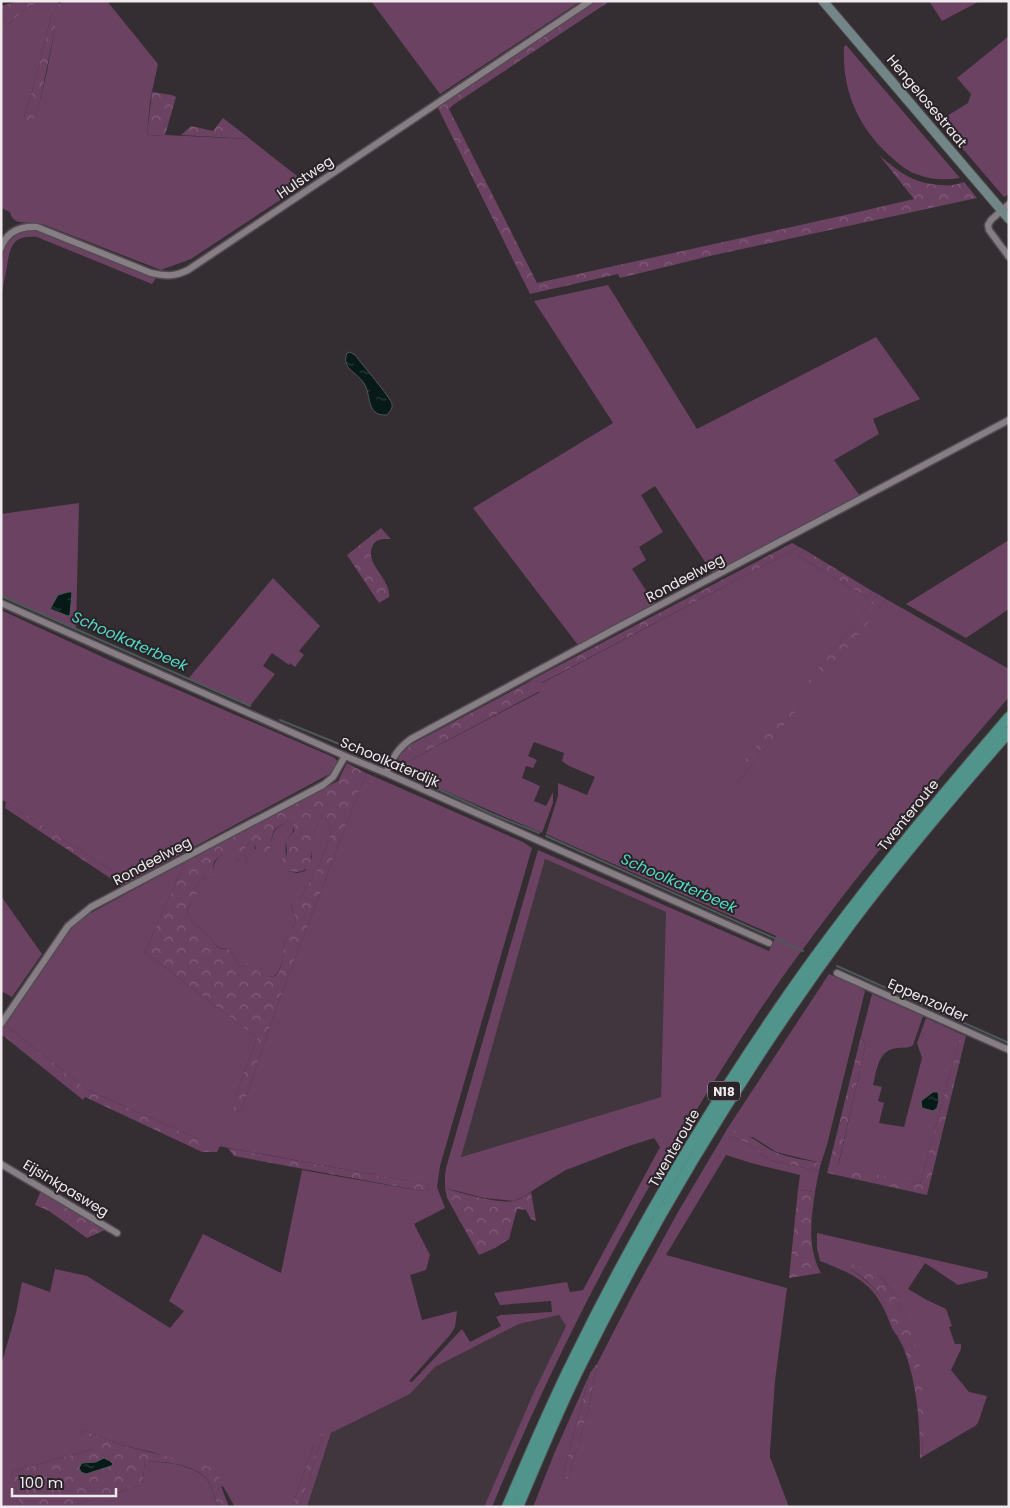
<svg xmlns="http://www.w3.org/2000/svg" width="1010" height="1508" font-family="Poppins,sans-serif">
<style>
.built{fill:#41353e}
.grass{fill:#6c4263;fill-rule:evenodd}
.forest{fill:url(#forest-crowns);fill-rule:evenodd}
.water{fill:url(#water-ripples);stroke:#4d5858}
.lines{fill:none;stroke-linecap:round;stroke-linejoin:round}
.stream{stroke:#4d5858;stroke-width:2}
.minor-casing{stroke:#524c51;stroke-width:9}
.secondary-casing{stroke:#524c51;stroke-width:11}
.trunk-casing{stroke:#524c51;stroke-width:12}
.minor{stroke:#867e84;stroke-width:6}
.secondary{stroke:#728687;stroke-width:9}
.trunk{stroke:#51948b;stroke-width:10}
.labels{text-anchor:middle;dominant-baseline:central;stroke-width:4;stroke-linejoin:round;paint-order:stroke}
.shield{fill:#2a2328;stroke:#b4aeb3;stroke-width:1}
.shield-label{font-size:12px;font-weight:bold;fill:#efeaee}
.street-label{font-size:14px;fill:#efeaee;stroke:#2a2328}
.water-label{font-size:15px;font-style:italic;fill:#53dac6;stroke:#2a2328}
</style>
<defs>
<pattern id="forest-crowns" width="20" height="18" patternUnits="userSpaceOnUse" patternTransform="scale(1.25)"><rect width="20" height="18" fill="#6c4263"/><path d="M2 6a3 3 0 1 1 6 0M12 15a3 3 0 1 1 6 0" fill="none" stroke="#815d7a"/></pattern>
<pattern id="water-ripples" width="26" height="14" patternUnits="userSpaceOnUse" patternTransform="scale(1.25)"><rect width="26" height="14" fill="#081a17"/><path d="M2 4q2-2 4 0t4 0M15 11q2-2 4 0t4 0" fill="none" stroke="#2c3b39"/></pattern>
</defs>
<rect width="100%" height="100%" fill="#342d32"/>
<path class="built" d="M545 859 667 912 661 1097 460 1157Z
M559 1315 566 1326 533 1394 484 1507H307L331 1433 410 1394 435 1367 519 1324Z"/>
<path class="grass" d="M42 1H56L60 4 62 1H107L158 64 150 101 147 136 165 135 250 139 306 183 191 259 161 270 45 225C41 224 37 223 32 223 22 222 13 224 10 212L1 208V10L8 25 26 8ZM59 6 47 71 40 101 31 128 24 117 36 78 51 16Z
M371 1H581L440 94Z
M929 1H980L942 21Z
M1009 36V194L1004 197 939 121 968 103 971 94 957 78Z
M846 45 960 178C946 180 932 180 919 175 908 172 899 164 890 156 858 127 842 91 844 47Z
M28 228 43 232 96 255 156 278 152 284 37 237C13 235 10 246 7 266 5 277 3 287 1 298 1 283 0 251 7 239 11 234 21 231 28 228Z
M608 285 697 429 876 337 920 399 873 419 879 434 834 460 860 496 780 537 714 573 711 571 655 486 641 495 663 532 639 547 646 560 632 569 655 604 578 645 473 508 613 423 534 301Z
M79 503 76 629 1 596V514Z
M1009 540V609L966 638 906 604Z
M799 547 805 550 797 555 868 598 872 591 878 594 732 778 739 781 886 599 1009 669V697C939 778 869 859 806 945 762 1003 724 1065 686 1127 678 1141 668 1154 660 1168 596 1277 540 1391 492 1507H484L533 1394 566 1326 559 1315 519 1324 435 1367 410 1394 331 1433 307 1507H300L323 1434 314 1444 292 1507H235L216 1474 152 1452 121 1445 84 1430 80 1435 93 1444V1449L14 1471 12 1473 20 1507H1V1366L16 1313 22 1282 50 1292 55 1269 87 1276 170 1328 184 1311 169 1301 203 1234 281 1273 302 1170 422 1191 436 1186 218 1146 198 1139 88 1090 4 1024 71 926 78 920 185 862 145 952 257 1038 235 1097 234 1114 241 1109 245 1100 280 998 366 773 523 842 532 848 440 1166 437 1187 445 1208 414 1224 430 1255 426 1270 410 1275 422 1320 457 1311 455 1327 450 1335 409 1381 412 1382 462 1329 470 1342 501 1326 496 1317 501 1315 552 1312 551 1301 500 1305 494 1293 567 1282 570 1292 583 1290 660 1147 654 1138 629 1146 566 1170 541 1185 523 1197 514 1201 484 1198 445 1188V1176L446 1168 538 850 769 951 776 936 546 834 558 796V783L587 795 595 777 569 766 562 761 564 753 534 742 528 756 537 760 533 768 526 766 522 778 540 786 534 801 546 806 553 792V803L542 833 399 771 405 763 540 692 525 684 533 679 542 683ZM545 859 666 912 661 1097 461 1157Z
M273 578 320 626 299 651 304 655 295 667 290 663 289 665 272 653 263 666 275 674 250 706 188 679Z
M1 610 109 660 333 757 339 762 335 771 129 882 1 799Z
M320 817 324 818 328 821 331 834 317 870 312 879 306 886 302 897 298 898 291 905 296 921C293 929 285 938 284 946 282 957 282 984 264 975 258 972 253 968 247 965L242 967 238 965 235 957 227 948C216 951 216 942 209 936 200 927 188 924 187 909 192 903 196 895 195 888 200 881 202 877 212 878 213 868 213 861 222 855H234L238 861 247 863C245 855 242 847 251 842L254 844 255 849 269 851C274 833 270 831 288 821L293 823C295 831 291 834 286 841 285 851 286 861 288 871L297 873 305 871 312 857 311 845 314 832 318 819Z
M1 896 42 954 12 997 1 991V975L3 973 1 972Z
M829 974 859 986 865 991 827 1145 821 1163 776 1152 753 1137 730 1136 749 1144 763 1156 773 1161 819 1171 815 1192 798 1190 800 1175 751 1163 726 1155 666 1255 787 1288 775 1381 770 1451V1457L789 1507H533L554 1454 590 1373 562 1478 568 1479 588 1411 598 1362 632 1296 678 1212 729 1126Z
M872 994 923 1016 913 1045C908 1049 904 1047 898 1048 878 1049 877 1070 873 1085L882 1087 878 1101 884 1103 879 1123 904 1127 922 1058 917 1043 926 1018 961 1034 920 1184 838 1167 865 1048 864 1042 861 1036Z
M817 1233 988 1272 987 1278 958 1285 925 1263 908 1289 927 1300 946 1309 952 1326 949 1327 955 1344H961V1349L951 1370 969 1392 987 1396 978 1423 975 1426 922 1457C925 1401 923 1348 895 1297 892 1291 885 1280 879 1276 871 1272 859 1271 849 1268 880 1289 886 1302 898 1337 890 1328 889 1318 884 1309 870 1280 848 1272 820 1261L817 1248Z
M145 1461C163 1462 196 1464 208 1481 213 1488 215 1498 217 1507H65L117 1493 142 1485Z"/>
<path class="forest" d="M19 1H42L26 8 8 25 2 13 1 6Z
M595 1H610L453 105 449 109 537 283 841 216 914 199 879 155C899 172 914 184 941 185 949 186 956 185 964 182L977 198 710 256 620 278 618 274 530 294 437 106Z
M60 4 40 101 31 129 24 117 36 78 51 16Z
M152 92 172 95 176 97 165 135 147 136Z
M223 118 250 139 181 135 191 126 213 131Z
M381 528 391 539C383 539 377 538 373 545 363 564 391 578 389 597L379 603 347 555Z
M792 543 799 547 541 683 533 679Z
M805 550 872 591 868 598 797 555Z
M878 594 886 599 869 621 739 781 731 778Z
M525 684 540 691 405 763 399 771 397 762 400 755 410 745Z
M347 763 366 773 280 998 245 1100 241 1109 233 1115 235 1097 257 1038 145 952 185 862 338 781ZM321 817 324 818 328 821 331 834 317 870 312 879 306 886 302 897 298 898 294 896 292 897 290 901 296 921C293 929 287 934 285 942 280 958 285 990 258 971L259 969 253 962H249L242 967 238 965 235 957 227 948C216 952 216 942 209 936 200 927 188 924 187 909L197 894 195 888C200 881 202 877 212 878L214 876C213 865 211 862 222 855L234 856 243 866 246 865 247 863C245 855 242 847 251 842 257 845 256 853 262 857 274 853 269 840 274 831 277 826 284 824 288 821L293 823 294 831 286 841C286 845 288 853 286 856 283 859 280 860 278 864L279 868C328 886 302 838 321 817Z
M6 802 129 882 122 886 5 808Z
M4 1024 88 1090 198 1139 220 1146 217 1152H202L85 1097 83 1100 1 1034V1028Z
M961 1034 966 1036 927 1195 827 1173 861 1036 864 1042 865 1048 838 1166 920 1184Z
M732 1130C752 1134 758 1144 775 1152 788 1158 806 1160 821 1163L819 1171 773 1161 763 1156 749 1144 730 1136 729 1134Z
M228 1148 437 1186 422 1191 234 1156Z
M445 1188C460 1193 499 1204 514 1201 520 1200 526 1195 531 1192L536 1221 531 1219 526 1210 517 1209 509 1239 495 1248 479 1255 447 1198Z
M41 1190 107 1229 87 1238 49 1211 35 1205Z
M798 1190 815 1192C811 1219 807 1248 821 1273L789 1278Z
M851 1264C861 1267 871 1269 879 1276 889 1284 897 1299 902 1311 905 1318 909 1325 911 1332 925 1370 924 1418 922 1457L920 1459C920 1422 917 1384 904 1349 902 1344 899 1340 897 1335 885 1303 880 1287 849 1268Z
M598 1362 588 1411 568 1479 562 1478 590 1373Z
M84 1430 121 1445 210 1467C216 1473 221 1479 224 1487L221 1486 229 1507H217C215 1497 213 1485 205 1477 190 1463 164 1462 145 1461L142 1485 117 1493 65 1507H20L12 1473 14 1471 93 1449V1444L81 1437 80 1435Z
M322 1434H323L302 1501 300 1507H292L314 1444 317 1439Z"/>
<path class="water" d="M350 352 355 355C361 363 391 398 392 404 393 409 389 412 387 415 382 415 379 415 375 412 367 405 370 390 363 382 356 372 341 368 347 353Z
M68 592H72L70 615 68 616 50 609 58 595Z
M933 1092H938L939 1101 937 1108 933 1111 922 1108 921 1101Z
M104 1458 110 1461 113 1464 111 1466 86 1474 81 1472 79 1468 82 1463 96 1462Z"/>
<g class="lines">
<path class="stream" d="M1 596 250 706
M280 720 381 761
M399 771 492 814 539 833
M546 836 803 951
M837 966 1009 1043"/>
<defs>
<path id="minor" d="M1009 204 991 220 988 225 989 230 1009 257
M1 248C7 231 21 226 37 227L151 273C166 276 174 277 188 270L590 1
M1 603 345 756 386 773 769 943
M386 773C393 758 397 749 411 739L613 630 1009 420
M837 973 1009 1050
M1 1024 68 926 91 907 323 785 333 777 345 756
M1 1164 117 1233"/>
<path id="secondary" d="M823 1 1009 219"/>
<path id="trunk" d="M507 1507C528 1458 549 1408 573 1360 633 1237 705 1115 783 1002 852 902 930 809 1009 717
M518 1507C538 1460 557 1413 580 1367 657 1212 747 1064 850 925 900 858 954 795 1009 732"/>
</defs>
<use href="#minor" class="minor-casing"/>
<use href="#secondary" class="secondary-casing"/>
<use href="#trunk" class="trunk-casing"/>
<use href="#minor" class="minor"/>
<use href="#secondary" class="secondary"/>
<use href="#trunk" class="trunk"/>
</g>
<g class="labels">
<rect class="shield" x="708" y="1081.5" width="32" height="19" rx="4"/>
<g class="shield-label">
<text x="724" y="1091">N18</text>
</g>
<g class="street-label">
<text transform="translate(927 101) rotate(50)">Hengelosestraat</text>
<text transform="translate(305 177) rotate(-34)">Hulstweg</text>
<text transform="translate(685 578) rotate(-28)">Rondeelweg</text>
<text transform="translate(390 762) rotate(23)">Schoolkaterdijk</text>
<text transform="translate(908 815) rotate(-51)">Twenteroute</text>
<text transform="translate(152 861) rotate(-28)">Rondeelweg</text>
<text transform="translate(928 1000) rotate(24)">Eppenzolder</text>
<text transform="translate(674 1148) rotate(-60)">Twenteroute</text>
<text transform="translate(66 1188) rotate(31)">Eijsinkpasweg</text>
</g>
<g class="water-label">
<text transform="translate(130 641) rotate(24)">Schoolkaterbeek</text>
<text transform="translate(679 883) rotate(24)">Schoolkaterbeek</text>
</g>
</g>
<rect width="1010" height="1508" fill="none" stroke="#efeaee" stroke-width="5"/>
<path d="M12 1488v8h104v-8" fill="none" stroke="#efeaee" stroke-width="2.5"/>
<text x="20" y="1488" font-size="15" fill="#efeaee" stroke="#2a2328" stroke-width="4" paint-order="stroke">100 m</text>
</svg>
